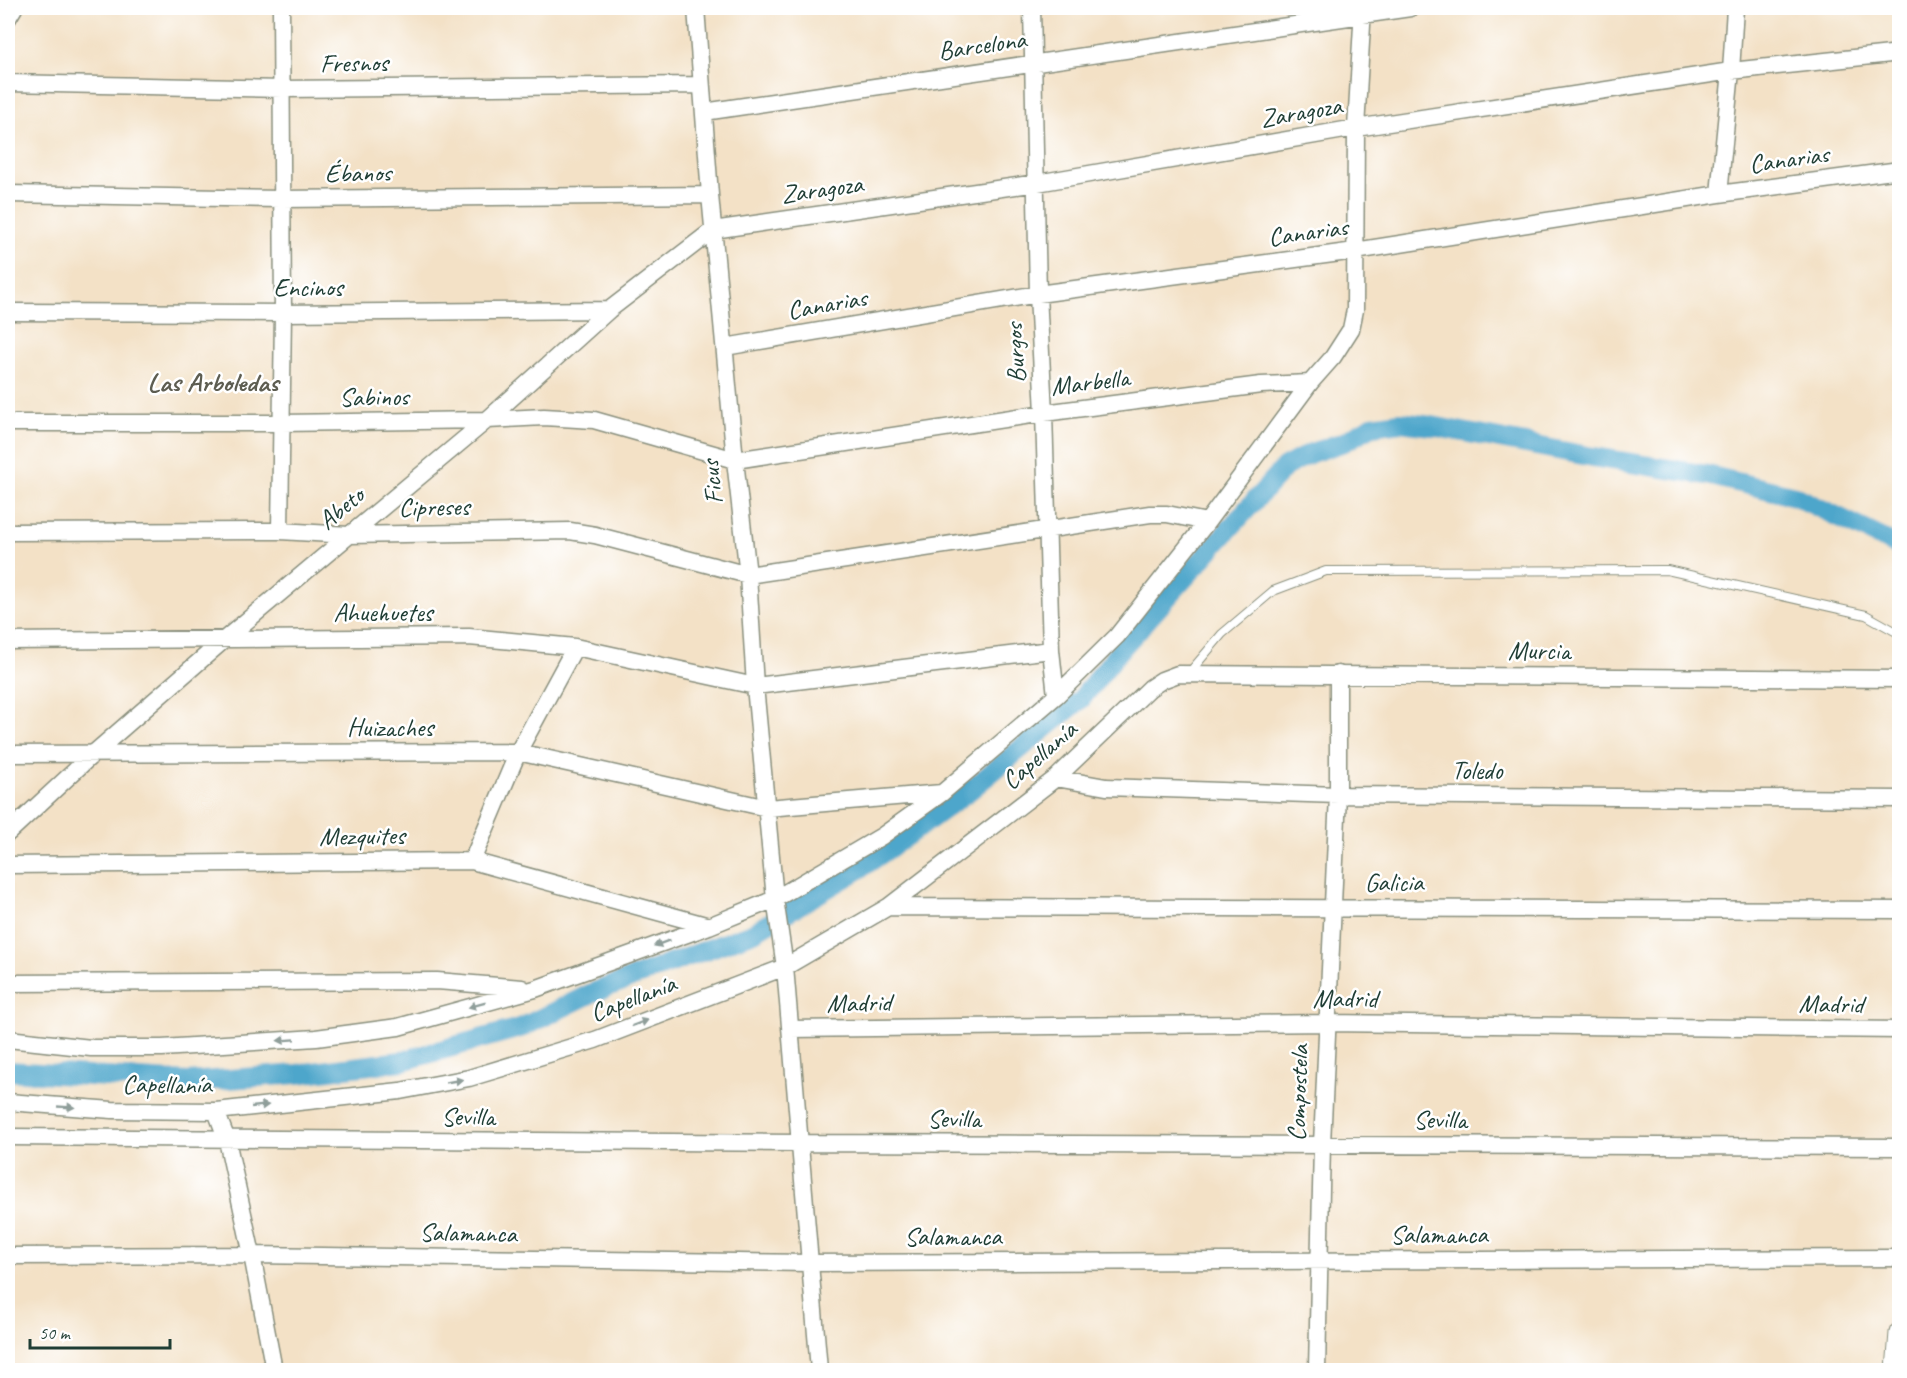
<svg xmlns="http://www.w3.org/2000/svg" width="1907" height="1378" font-family="Caveat,sans-serif">
<style>
.lines{fill:none;stroke-linecap:round;stroke-linejoin:round}
.canal{stroke:#4ea6cb;stroke-width:20}
.service-casing{stroke:#898f7d;stroke-width:10}
.minor-casing{stroke:#898f7d;stroke-width:19}
.tertiary-casing{stroke:#898f7d;stroke-width:23}
.service{stroke:#fff;stroke-width:8}
.minor{stroke:#fff;stroke-width:16}
.tertiary{stroke:#fff;stroke-width:21}
.oneway{fill:#8f9e9a}
.labels{text-anchor:middle;dominant-baseline:central;stroke-width:5;stroke-linejoin:round;paint-order:stroke}
.street-label{font-size:26px;fill:#1f3d34;stroke:#fff}
.neighbourhood-label{font-size:27px;font-weight:bold;fill:#5d5d51;stroke:#fff}
</style>
<rect width="100%" height="100%" fill="#fff"/>
<filter id="ink" filterUnits="userSpaceOnUse"><feTurbulence type="fractalNoise" baseFrequency=".0167" numOctaves="2"/><feDisplacementMap in="SourceGraphic" scale="12" xChannelSelector="R" yChannelSelector="G"/><feConvolveMatrix kernelMatrix="1 2 1 2 8 2 1 2 1" color-interpolation-filters="sRGB"/></filter>
<filter id="wash" filterUnits="userSpaceOnUse"><feTurbulence type="fractalNoise" baseFrequency=".008" numOctaves="4" result="noise"/><feDisplacementMap in="SourceGraphic" scale="24" xChannelSelector="R" yChannelSelector="G"/><feGaussianBlur stdDeviation="1.35" result="paint"/><feColorMatrix in="noise" values="0 0 0 0 0 0 0 0 0 0 0 0 0 0 0 0 0 1.4 0 .05"/><feComposite in="paint" operator="in"/></filter>
<g filter="url(#wash)">
<rect width="100%" height="100%" fill="#f3e1c6"/>
<g class="lines">
<path class="canal" d="M8 1071 188 1082 297 1074 402 1061 523 1027 594 992 754 932 855 872 913 832 969 791 1081 699 1120 650 1285 467 1311 453 1344 442 1372 426 1400 422 1432 426 1593 457 1707 475 1795 496 1900 547"/>
</g>
</g>
<g filter="url(#ink)">
<g class="lines">
<defs>
<path id="service" d="M1189 673 1222 634 1273 591 1326 571 1667 570 1866 615 1900 634"/>
<path id="minor" d="M696 8 710 195 735 460 748 575 755 686 775 899 785 967 819 1370
M1032 8 1038 294 1044 413 1051 650 1056 696
M8 18 14 8
M8 83 283 89 701 85
M704 112 1410 8
M8 194 281 199 710 195
M1719 194 1731 71 1735 8
M8 312 283 313 609 310
M725 347 1038 294 1355 251 1719 194 1900 170
M8 423H282L487 420 544 417 594 420 735 460 1044 413 1261 385 1310 383
M280 531 283 313 281 8
M8 532 280 531 349 535 570 531 595 535 748 575 1150 514H1167L1207 522
M8 641 469 637 575 647 755 686 1051 650
M8 754 518 752 767 808 942 793
M1056 778 1106 787 1338 795 1900 799
M8 833 93 754 225 639 487 420 609 310 713 230 1037 183 1356 128 1731 71 1900 53
M472 861 518 752 575 647
M8 865 472 861 709 926
M888 907 1900 910
M8 983 437 981 522 988
M790 1029 1327 1023 1900 1030
M8 1039 91 1048H162L316 1038 398 1027 535 989 709 926 775 899 882 836 942 793 1056 696 1117 636 1207 522 1310 383 1333 357 1351 329 1355 310 1356 128 1363 8
M8 1102 112 1110 216 1111 400 1091 469 1078 595 1040 785 967 888 907 1056 778 1150 688 1162 680 1178 674 1900 679
M216 1111 227 1140 252 1255 274 1370
M8 1137 800 1143 1900 1147
M8 1256 252 1255 810 1263 1900 1258
M1317 1370 1322 1144 1338 795V674"/>
<path id="tertiary" d="M1897 1370 1900 1333"/>
</defs>
<use href="#service" class="service-casing"/>
<use href="#minor" class="minor-casing"/>
<use href="#tertiary" class="tertiary-casing"/>
<use href="#service" class="service"/>
<use href="#minor" class="minor"/>
<use href="#tertiary" class="tertiary"/>
</g>
<defs><path id="oneway-solid" d="M-6-.8H1V-3.2L6.5 0L1 3.2V.8H-6Z" transform="scale(1.5)"/></defs>
<g class="oneway">
<use href="#oneway-solid" transform="translate(662 943) rotate(160)"/>
<use href="#oneway-solid" transform="translate(477 1005) rotate(165)"/>
<use href="#oneway-solid" transform="translate(640 1023) rotate(-21)"/>
<use href="#oneway-solid" transform="translate(286 1040) rotate(176)"/>
<use href="#oneway-solid" transform="translate(454 1081) rotate(-10)"/>
<use href="#oneway-solid" transform="translate(260 1106) rotate(-6)"/>
<use href="#oneway-solid" transform="translate(66 1107) rotate(3)"/>
</g>
</g>
<g class="labels">
<g class="street-label">
<text transform="translate(982 45) rotate(-8)">Barcelona</text>
<text transform="translate(354 63) rotate(-1)">Fresnos</text>
<text transform="translate(1301 112) rotate(-10)">Zaragoza</text>
<text transform="translate(1789 159) rotate(-8)">Canarias</text>
<text transform="translate(358 173) rotate(-1)">Ébanos</text>
<text transform="translate(822 189) rotate(-8)">Zaragoza</text>
<text transform="translate(1308 232) rotate(-8)">Canarias</text>
<text x="308" y="287">Encinos</text>
<text transform="translate(827 304) rotate(-10)">Canarias</text>
<text transform="translate(1015 353) rotate(-93)">Burgos</text>
<text transform="translate(1090 382) rotate(-7)">Marbella</text>
<text transform="translate(374 397) rotate(-1)">Sabinos</text>
<text transform="translate(712 482) rotate(-96)">Ficus</text>
<text transform="translate(434 507) rotate(-1)">Cipreses</text>
<text transform="translate(341 508) rotate(-40)">Abeto</text>
<text x="383" y="612">Ahuehuetes</text>
<text x="1539" y="650">Murcia</text>
<text x="390" y="727">Huizaches</text>
<text transform="translate(1039 755) rotate(-41)">Capellanía</text>
<text x="1477" y="770">Toledo</text>
<text transform="translate(362 836) rotate(-1)">Mezquites</text>
<text x="1394" y="882">Galicia</text>
<text transform="translate(633 998) rotate(-21)">Capellanía</text>
<text x="1345" y="998">Madrid</text>
<text transform="translate(859 1003) rotate(-1)">Madrid</text>
<text transform="translate(1831 1004) rotate(1)">Madrid</text>
<text x="167" y="1084">Capellanía</text>
<text transform="translate(1298 1093) rotate(-88)">Compostela</text>
<text x="468" y="1116">Sevilla</text>
<text x="954" y="1118">Sevilla</text>
<text x="1440" y="1119">Sevilla</text>
<text transform="translate(468 1233) rotate(1)">Salamanca</text>
<text x="1439" y="1234">Salamanca</text>
<text x="953" y="1236">Salamanca</text>
</g>
<g class="neighbourhood-label">
<text x="213" y="382">Las Arboledas</text>
</g>
</g>
<rect width="1907" height="1378" fill="none" stroke="#fff" stroke-width="30"/>
<path d="M30 1339v9h140v-9" fill="none" stroke="#1f3d34" stroke-width="3"/>
<text x="39" y="1339" font-size="18" fill="#1f3d34" stroke="#ffffff" stroke-width="4.5" paint-order="stroke">50 m</text>
</svg>
